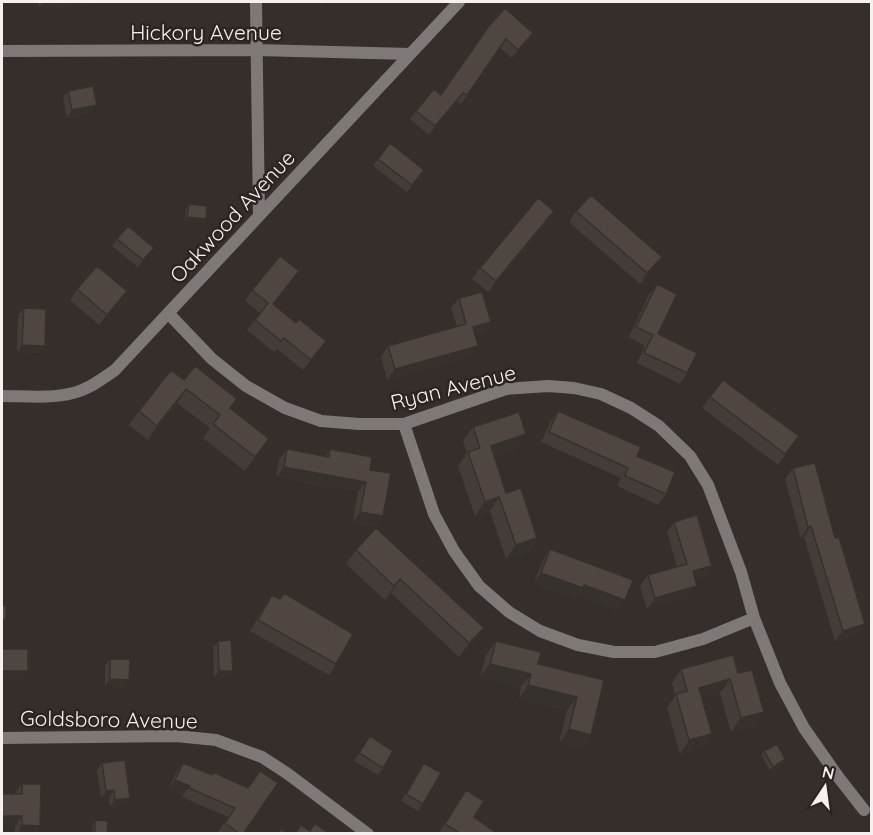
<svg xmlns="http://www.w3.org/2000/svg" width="873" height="835" font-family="Quicksand,sans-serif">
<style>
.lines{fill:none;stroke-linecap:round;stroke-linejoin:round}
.minor{stroke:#7e7977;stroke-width:12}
.wall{fill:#443c39}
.shaded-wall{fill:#37312e}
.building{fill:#4f4642;stroke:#37312e;stroke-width:1.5}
.labels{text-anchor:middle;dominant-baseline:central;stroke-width:5;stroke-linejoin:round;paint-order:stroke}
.street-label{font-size:21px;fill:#f6f1ee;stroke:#2c2421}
</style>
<rect width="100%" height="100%" fill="#362e2a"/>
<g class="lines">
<path class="minor" d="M256 2 259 215
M2 51 257 50 410 54
M168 313 212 359 246 386 285 408 321 421 359 424H404L506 389 548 386 574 388 601 394 631 408 659 426 690 456 708 485 741 572 754 618 780 683 804 728 839 778 864 810
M2 396C25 396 50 399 73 393 89 389 102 379 115 370L459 2
M404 424 434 514 454 551 479 586 509 612 540 631 578 645 614 652H655L703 639 754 618
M2 738 176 736 216 740 262 757 288 774 368 834"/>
</g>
<path class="wall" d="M38 2H90L87 6 39 7Z
M489 26 533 33 527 42 512 58 500 48 461 104 457 101 429 135 410 119 416 111 441 95Z
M68 91 97 105 92 113 67 118 63 98Z
M390 143 424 170 407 192 373 166Z
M189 204 206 219 203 223 185 220 186 208Z
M576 211 654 267 640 284 569 222Z
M547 222 488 292 472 279 480 268Z
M117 239 154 248 138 267 112 246Z
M299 271 273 304 296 323 326 341 303 370 277 349 274 352 247 330 260 313 245 301 252 290Z
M657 284 658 334 687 373 680 384 637 363 645 346 629 337 649 294Z
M77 289 127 291 120 301 99 325 70 300Z
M459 298 491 322 483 333 475 335 471 356 387 380 381 357 388 346 457 327 451 308Z
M24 308 45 346 40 353 17 352 18 315Z
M184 380 230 408 259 453 245 471 203 438 210 428 177 403 148 440 129 425 139 411Z
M710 397 791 447 778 465 702 408Z
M558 411 637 456 666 494 658 505 617 486 621 478 541 442 551 421Z
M473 427 516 448 494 456 506 493 537 538 528 552 506 559 490 511 475 516 458 466 467 453 463 441Z
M287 449 325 457 330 449 370 470 383 516 376 527 353 522 358 492 276 477 279 460Z
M793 468 835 538 865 624 858 635 835 641 804 537 801 538 785 479Z
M674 522 712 566 704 576 695 579 690 596 647 609 640 586 648 575 677 567 667 532Z
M550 549 617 610 578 596 576 599 534 583 543 560Z
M356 550 484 628 474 641 459 657 391 593 385 600 346 564Z
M284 593 336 664 329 675 250 631 265 605 272 595 280 599Z
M218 641 228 678H214L213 648Z
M496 641 538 664 604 680 591 735 581 749 559 743 567 710 519 699 521 687 480 677 486 655Z
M110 659 124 687 105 686V666Z
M681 669 738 673 764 712 755 726 731 732 720 693 702 698 712 734 702 748 680 754 667 708 675 696 672 683Z
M370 736 383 768 378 775 354 761Z
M764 751 785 759 783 763 770 770 761 755Z
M102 763 125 805 110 807 109 797 101 798 97 770Z
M183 763 211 774 213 772 248 788 243 834H221L218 832 228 817 182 797 183 795 169 789 176 772Z
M424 763 423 804 418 811 401 801Z
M22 784 40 826 35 834H15V827H2V794H14Z
M466 790 474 817 498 834H444L440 831Z
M95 820 107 834H92L93 824Z"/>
<path class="shaded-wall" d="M43 2H90L87 6 39 7Z
M301 2H325L321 7 298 6Z
M533 33 527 42 512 58 518 50Z
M463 93 457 101 429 135 435 126Z
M97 105 92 113 67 118 72 110Z
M554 211 547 222 488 292 496 281Z
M187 217 206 219 203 223 185 220Z
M662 257 654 267 640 284 647 273Z
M299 271 292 282 265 314 273 304Z
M127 291 120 301 99 325 107 315Z
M491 322 483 333 465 338 473 327Z
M326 341 319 352 303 370 311 360Z
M22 345 45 346 40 353 17 352Z
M478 346 471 356 387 380 395 369Z
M186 389 177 403 148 440 157 426Z
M526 434 516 448 481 460 491 446Z
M269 439 259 453 245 471 255 457Z
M284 467 366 482 358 492 276 477Z
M499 497 490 511 475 516 485 502Z
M360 512 383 516 376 527 353 522Z
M811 526 804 537 801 538 808 527Z
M537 538 528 552 506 559 516 545Z
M712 566 704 576 686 582 693 571Z
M541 573 584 585 625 600 617 610 578 596 576 599 534 583Z
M400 579 391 593 385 600 394 586Z
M697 586 690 596 647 609 655 598Z
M2 619H6L2 626Z
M865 624 858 635 835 641 843 631Z
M484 628 474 641 459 657 469 643Z
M490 664 531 674 521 687 480 677Z
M2 671H28L22 681 2 680Z
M219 671H233L228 678H214Z
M110 679 129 680 124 687 105 686Z
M730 679 720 693 689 702 699 688Z
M528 685 577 697 567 710 519 699Z
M764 712 755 726 731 732 741 718Z
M569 729 591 735 581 749 559 743Z
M712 734 702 748 680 754 689 740Z
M785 759 783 763 770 770 773 767Z
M175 780 190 786 183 795 169 789Z
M114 790 109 797 101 798 106 791Z
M130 798 125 805 110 807 115 800Z
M2 816H22L15 827H2Z
M22 825 40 826 35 834H17Z"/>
<path class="building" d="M505 8 533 33 518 50 506 39 467 95 463 93 435 126 416 111 434 89 441 95 489 26Z
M93 86 97 105 72 110 68 91Z
M390 143 424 170 412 185 378 159Z
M591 195 662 257 647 273 576 211Z
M538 198 554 211 496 281 480 268Z
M189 204 207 206 206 219 187 217Z
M128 226 154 248 143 260 117 239Z
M280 256 299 271 273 304 296 323 299 319 326 341 311 360 284 338 281 341 255 320 268 303 252 290Z
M97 266 127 291 107 315 77 289Z
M657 284 677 294 658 334 697 353 687 373 644 353 653 335 636 327Z
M482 292 491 322 473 327 478 346 395 369 388 346 466 324 459 298Z
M24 308 46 309 45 346 22 345Z
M195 366 237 399 230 408 269 439 255 457 213 424 220 415 186 389 157 426 139 411 171 370 184 380Z
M723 380 799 436 785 454 710 397Z
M558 411 641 447 637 456 675 472 666 494 625 476 628 468 549 432Z
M519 412 526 434 491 446 506 493 521 488 537 538 516 545 499 497 485 502 468 452 480 448 473 427Z
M287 449 329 457 330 449 372 457 370 470 391 473 383 516 360 512 366 482 284 467Z
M815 463 835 538 839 537 865 624 843 631 811 526 808 527 793 468Z
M697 515 712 566 693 571 697 586 655 598 648 575 687 564 674 522Z
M376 528 484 628 469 643 400 579 394 586 356 550Z
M550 549 633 580 625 600 584 585 583 588 541 573Z
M284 593 353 634 336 664 258 620 272 595 280 599Z
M2 606H6V619H2Z
M231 640 233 671H219L218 641Z
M496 641 541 652 538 664 604 680 591 735 569 729 577 697 528 685 531 674 490 664Z
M2 649H28V671H2Z
M733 655 738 673 752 670 764 712 741 718 730 679 699 688 712 734 689 740 676 694 687 691 681 669Z
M110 659H130L129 680 110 679Z
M370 736 393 751 383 768 359 753Z
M777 744 785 759 773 767 764 751Z
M125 760 130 798 115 800 114 790 106 791 102 763Z
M183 763 212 775 213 772 248 788 260 771 278 783 243 834H240L225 823 235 808 189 788 190 786 175 780Z
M424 763 441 773 423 804 406 794Z
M22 784H41L40 826 22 825V816H2V794H22Z
M466 790 484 801 474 817 498 834H461L445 824Z
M95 820 108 821 107 834H95Z
M315 824 330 834H295L301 825 310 831Z
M281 829 287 834H278Z"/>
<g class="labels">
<g class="street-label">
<text x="206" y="32">Hickory Avenue</text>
<text transform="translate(232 216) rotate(-47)">Oakwood Avenue</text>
<text transform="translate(453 387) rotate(-14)">Ryan Avenue</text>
<text transform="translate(109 719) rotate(1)">Goldsboro Avenue</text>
</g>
</g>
<rect width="873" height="835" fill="none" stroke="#f6f1ee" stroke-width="6"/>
<g transform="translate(825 787) rotate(13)" stroke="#2c2421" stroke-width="4.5" paint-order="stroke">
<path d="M0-4.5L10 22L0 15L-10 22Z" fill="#f6f1ee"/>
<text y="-9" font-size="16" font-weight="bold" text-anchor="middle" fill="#f6f1ee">N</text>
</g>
</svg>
